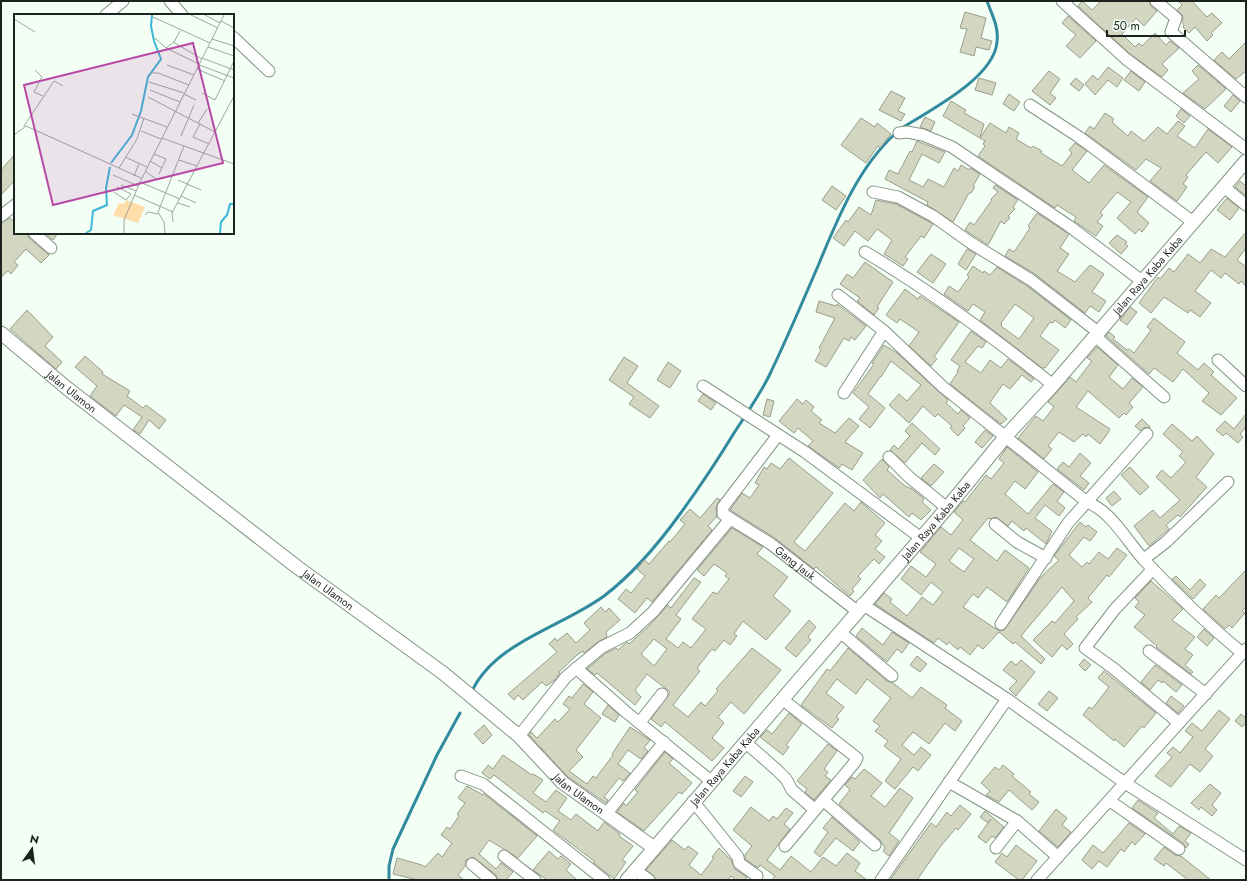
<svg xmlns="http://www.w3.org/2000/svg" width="1247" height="881" font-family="Jost,sans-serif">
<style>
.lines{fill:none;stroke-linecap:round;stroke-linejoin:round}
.stream{stroke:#328a9f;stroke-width:3}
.building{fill:#d3d6c1;stroke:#9a9d89;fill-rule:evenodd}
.minor-casing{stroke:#839385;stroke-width:13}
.tertiary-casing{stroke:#839385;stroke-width:15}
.minor{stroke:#fff;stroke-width:11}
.tertiary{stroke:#fff;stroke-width:13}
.labels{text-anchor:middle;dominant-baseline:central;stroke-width:4;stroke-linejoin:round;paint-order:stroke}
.street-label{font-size:11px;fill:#1c221d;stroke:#f3fef5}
.inset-river{fill:none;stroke:#3bb7d7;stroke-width:2}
.inset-road{fill:none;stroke:#9da69f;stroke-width:1}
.view{fill:#b949a6;fill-opacity:0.15;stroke:#b949a6;stroke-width:2}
.inset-edge{fill:none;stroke:#1c221d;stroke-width:2}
</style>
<rect width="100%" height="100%" fill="#f3fef5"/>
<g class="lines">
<path class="stream" d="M902 128C930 110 994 78 997 42 999 27 992 15 987 1
M472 691C495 642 562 627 604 596 633 574 659 543 680 514 699 488 717 461 734 433 746 415 758 397 768 378 786 341 802 303 818 266 837 220 858 167 896 133
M389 880V866L393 849 437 755 460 713"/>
</g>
<path class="building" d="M1082 1 1092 10 1101 1H1149L1151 6 1157 11 1144 26 1136 18 1122 34 1135 47 1139 43 1142 46 1155 33 1166 45 1170 41 1179 48 1162 64 1168 70 1162 77 1130 54 1078 6Z
M1178 1H1192L1207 17 1212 13 1222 23 1211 33 1213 35 1207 41 1195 27 1189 33 1183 27 1184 25 1182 22 1183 16 1177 10 1182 5Z
M965 12 986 18 981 38 992 41 989 50 976 47 974 56 960 52 967 29 960 28Z
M1068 16 1096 41 1080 58 1066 46 1076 35 1062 23Z
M1246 42V71L1236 79 1214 60 1222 52 1229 59Z
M1198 65 1226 89 1205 109 1183 93 1199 79 1192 71Z
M1108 67 1123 78 1117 87 1108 80 1095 95 1085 84 1093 75 1098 80Z
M1049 71 1060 79 1050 93 1056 98 1050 105 1032 91Z
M1131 71 1145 82 1139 91 1124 80Z
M979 78 996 83 992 95 975 90Z
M1076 78 1084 85 1079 91 1070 84Z
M891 91 905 98 898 111 905 114 901 121 879 110Z
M1009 94 1020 102 1014 111 1003 104Z
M1233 95 1240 101 1231 112 1224 106Z
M951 101 966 110 964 113 984 124 980 138 943 116Z
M1181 109 1190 116 1184 123 1176 116Z
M1105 113 1114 119 1112 122 1128 136 1131 131 1144 141 1158 127 1167 134 1178 121 1185 126 1177 136 1195 148 1208 129 1232 147 1218 163 1206 152 1186 175 1188 177 1183 184 1187 187 1177 201 1150 181 1161 168 1146 159 1136 170 1085 133 1090 126 1094 129Z
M925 117 935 122 931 131 920 127Z
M861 118 875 127 877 123 891 134 880 148 878 146 866 163 841 145Z
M990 123 1006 133 1009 127 1019 133 1016 139 1031 148 1033 146 1042 151 1041 153 1062 166 1072 153 1069 150 1075 143 1087 151 1072 170 1089 183 1104 165 1148 197 1137 212 1149 223 1142 232 1139 229 1135 234 1117 218 1131 202 1117 192 1100 213 1103 215 1097 222 1103 226 1096 236 1074 221 1076 217 1057 205 1055 208 978 156 985 146 983 144 985 141 980 138Z
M917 141 945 152 939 163 922 154 909 180 923 187 928 179 944 187 954 168 958 171 961 165 969 170 970 168 980 174 973 186 975 187 971 193H969L953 222 927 205 928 202 885 179 889 170 898 174 910 151 912 152Z
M15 154V180L1 195V170Z
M1240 181 1246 186V196L1235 187Z
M995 185 1018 200 1013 207 1015 209 1008 216 1010 218 1004 224 1001 221 988 245 965 230 970 222 974 225 992 200 991 199 998 192 993 188Z
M832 186 846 196 836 210 822 200Z
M1227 198 1239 208 1230 220 1217 210Z
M876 200 896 204 933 224 924 238 921 236 905 257 908 259 903 266 884 254 892 240 877 229 868 241 855 231 844 246 833 238 846 220 848 222 859 207 871 215Z
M1037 213 1069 234 1060 248 1069 254 1057 271 1075 282 1090 265 1104 274 1092 292 1106 301 1099 312 1090 306 1085 313 1035 274 1005 256 1009 249 1014 252 1030 228 1028 226Z
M10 218 15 222V233H27L29 238 49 255 41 263 26 249 14 262 18 265 11 274 8 271 1 277V223Z
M1246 232V248L1237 260 1246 267V286L1241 281 1239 284 1225 273 1221 278 1211 270 1195 291 1211 303 1200 317 1190 310 1188 313 1164 297 1151 313 1139 303 1158 277 1160 279 1169 268 1174 272 1188 254 1200 263 1211 249 1225 257Z
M45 233H58L53 240Z
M1117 235 1127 242 1125 244 1128 246 1121 254 1109 243Z
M967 249 976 254 966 270 958 264Z
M931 254 946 264 933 283 917 272Z
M865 262 893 282 877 307 879 308 874 315 857 301 860 298 840 284 847 274 853 278Z
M973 266 983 273 984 271 990 275 997 267 1027 286 1071 320 1065 328 1055 320 1053 323 1050 322 1040 336 1059 350 1045 368H1042L980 320 985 312 973 304 968 311 944 294 949 286 958 292 969 277 967 275ZM1015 304 1034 318 1019 339 1001 326 1002 324 1001 323Z
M905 289 918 299 920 296 959 322 934 357 937 359 931 366 909 346 919 332 900 319 897 323 886 315Z
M819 301 836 306 837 304 866 326 855 340 851 337 849 341 844 338 826 367 815 361 821 350 819 348 835 318 816 312Z
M1130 307 1137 312 1127 325 1120 320Z
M27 310 53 337 45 346 62 362 56 369 10 329Z
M1154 318 1185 342 1177 353 1198 370 1204 363 1214 372 1211 375 1237 398 1221 415 1202 401 1209 393 1183 369 1173 382 1154 368 1149 374 1106 336 1109 332 1115 337 1113 339 1127 350 1129 349 1134 353 1151 330 1147 327Z
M971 331 986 342 982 348 978 346 965 362 981 373 990 360 1001 368 1008 359 1034 379 1031 382 1022 375 1010 389 1003 384 991 401 990 403 1007 419 1001 424 950 384 958 372 957 371 960 366 951 360Z
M884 345 897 353 948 400 946 403 958 414 961 410 970 418 963 426 965 428 958 436 950 428 952 426 938 414 935 417 923 406 909 423 889 405 899 394 907 401 921 385 891 361 881 377H880L868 394 885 408 870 428 859 419 869 407 853 393 874 364 872 363Z
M1097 347 1118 365 1109 377 1123 389 1132 378 1143 387 1129 403 1133 407 1126 415 1124 413 1119 418 1088 391 1076 407 1110 429 1108 433 1100 444 1088 434 1086 437 1083 434 1074 442 1059 432 1048 446 1052 449 1044 459 1018 438 1036 416 1043 421 1054 407 1048 402 1070 377 1076 382 1092 361 1087 358Z
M85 356 103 372 102 374 130 391 127 396 143 408 146 405 166 420 159 429 149 420 140 434 133 430 142 417 124 405 116 416 90 396 97 386 75 367Z
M624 357 638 366 627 383 659 406 650 418 629 404 634 397 609 380Z
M668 362 681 371 670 388 657 380Z
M703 394 716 403 711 410 698 401Z
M767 399 774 401 770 417 763 415Z
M797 399 803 404 806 400 814 407 811 411 822 420 819 423 835 433 849 418 859 426 845 442 863 453 852 470 842 464 839 468 808 446 813 441 798 428 794 433 779 421Z
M1246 414V427L1240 434 1243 437 1238 443 1226 433 1223 436 1216 430 1225 421 1234 429Z
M1142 419 1150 427V428L1145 427 1140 431 1135 426Z
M912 423 940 449 935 455 922 443 905 463 890 450 894 445 898 449 910 436 905 431Z
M1172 424 1192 441 1197 436 1214 454 1196 477 1207 487 1180 517 1178 515 1166 525 1169 529 1149 546 1134 526 1153 510 1160 518 1180 500 1156 477 1162 470 1171 478 1186 462 1179 456 1183 452 1163 434Z
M985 430 993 436 982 448 975 442Z
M1007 447 1038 472 1025 489 1015 481 1005 494 1028 514 1053 484 1064 492 1057 501 1065 508 1059 516 1045 505 1035 518 1052 531 1046 544 1026 528 1024 531 1012 521 1008 526 996 517 990 519 988 518 970 540 997 561 1005 550 1029 568 1007 602 987 587 978 598 973 594 963 607 999 631 1004 630 1041 577 1059 560 1054 556 1080 522 1086 527 1088 525 1097 532 1090 541 1084 537 1069 555 1082 567 1087 562 1089 564 1099 552 1108 559 1117 548 1127 555 1109 577 1107 575 1088 598 1092 602 1076 617 1078 619 1064 634 1073 644 1067 650 1062 645 1052 657 1033 640 1052 621 1055 623 1074 601 1062 587 1021 636 1045 659 1041 664 1015 642 1013 644 999 632 983 649 978 645 970 655 960 647 958 650 949 642 947 645 938 638 934 643 875 604 884 593 892 599 890 602 907 616 922 597 933 605 943 592 931 582 921 595 901 579 911 566 926 577 936 564 920 552 941 527 951 535 963 520 954 512 963 501 965 502 986 475 991 479 1004 463 999 459ZM959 548 974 559 964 572 949 561Z
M1080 453 1091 463 1080 476 1089 483 1084 490 1057 469 1063 462 1069 467Z
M789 458 833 493 794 542 805 551 845 503 854 511 861 502 885 523 875 535 882 541 875 549 885 557 879 564 874 559 858 576 861 579 852 589 854 591 850 596 816 567 814 569 775 538 730 510 742 493 750 498 759 485 755 483 764 467 767 469 771 463 780 469Z
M882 459 889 467 887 470 905 486 912 489 922 497 924 499 922 502 931 510 921 520 912 513 909 517 883 494 880 498 863 480Z
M934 464 944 472 931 486 921 478Z
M1130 467 1149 487 1140 495 1121 475Z
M1114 491 1121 499 1112 506 1106 498Z
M717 498 720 500 716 507 717 516 708 526 712 530 652 602 647 598 635 613 618 599 626 589 631 593 645 576 637 569 644 560 649 564 669 541 670 542 685 524 680 520 690 509 700 518Z
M732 528 763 547 757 554 788 577 773 596 791 611 766 640 743 621 734 634 737 636 730 645 724 640 715 651 712 649 697 668 700 671 673 705 688 717 701 702 705 706 718 691 716 689 752 648 781 670 744 714 731 702 718 717 724 723 712 738 724 748 712 761 665 722 661 727 651 719 670 692 647 674 635 690 641 697 635 705 597 673 595 675 587 669 606 653 616 648 618 650 627 642 629 644 648 627 668 605 671 608 694 578 701 582 676 615 681 619 666 639 678 648 683 642 691 648 706 629 692 619 713 592 717 594 729 579 725 576 727 573 714 564 704 576 697 570ZM654 639 667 649 654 666 641 654Z
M1246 570V607L1242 611 1245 613 1232 628 1229 625 1225 629 1203 609 1216 595 1219 598Z
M1176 576 1190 590 1200 579 1206 585 1193 599 1172 579Z
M1151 581 1183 609 1172 620 1195 637 1185 649 1193 655 1185 665 1193 672 1191 674 1156 647 1157 646 1134 627 1145 615 1135 607 1139 602 1135 598Z
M601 607 605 612 609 608 620 620 606 632 607 637 598 642 584 653 583 651 577 655 559 672 560 673 555 680 546 686 542 682 523 700 518 695 514 700 508 694 557 652 549 644 555 638 557 641 567 633 576 643 590 630 584 623Z
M809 620 816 627 808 637 811 640 796 657 785 648Z
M862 628 883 645 892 632 909 643 902 653 897 649 887 662 856 636Z
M1204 629 1214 638 1207 646 1197 637Z
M848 648 887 681 893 683 912 698 921 687 947 705 945 708 962 721 955 731 945 723 929 744 913 732 902 745 914 755 921 747 931 755 918 771 913 767 895 789 885 781 901 759 884 746 888 741 875 731 880 726 873 721 891 698 867 679 856 694 837 679 826 693 844 707 836 717 839 719 832 728 801 705 827 669 830 671Z
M917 656 927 664 920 672 910 665Z
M1084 659 1091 665 1085 671 1079 665Z
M1021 660 1035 672 1016 696 1009 689 1017 681 1003 670 1011 661 1016 665Z
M1155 665 1182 685 1176 692 1163 681 1162 683 1158 680 1150 690 1141 682Z
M1104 671 1156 713 1144 728 1142 726 1124 747 1115 739 1114 741 1083 715 1089 707 1092 709 1109 687 1098 678Z
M583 684 593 692 584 704 601 718 576 750 583 757 569 771 587 784 593 776 596 778 613 755 612 754 630 727 650 740 644 748 648 751 641 759 628 750 618 764 630 773 623 781 619 778 604 797 608 800 606 803 568 777 529 735 531 732 537 738 555 719 558 722 570 709 563 704 569 696 572 698Z
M1049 691 1058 698 1047 711 1038 704Z
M1171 696 1184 706 1178 713 1166 703Z
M608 705 619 715 615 722 602 714Z
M1219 710 1230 719 1205 749 1213 756 1200 772 1190 764 1171 787 1155 776 1172 757 1167 753 1173 747 1180 753 1193 737 1185 731 1192 723 1202 731Z
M789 713 802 724 786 745 789 747 783 755 760 737 767 730 772 734Z
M1241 714 1246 718V723L1242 727 1235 721Z
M484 725 492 735 483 744 474 734Z
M828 744 837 751 824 769 828 772 825 776 831 780 814 800 805 792 807 789 797 781Z
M665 752 673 759 669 763 692 783 682 794 679 792 644 831 617 812 624 803 626 806 638 792 635 790Z
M503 755 532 775 533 774 543 780 533 793 546 802 556 790 567 798 558 811 571 820 576 814 598 831 604 822 620 834 619 836 633 846 622 860 626 862 614 879 594 863V861L553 830 560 821 545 811 543 813 494 775 490 779 482 773 488 765 493 769Z
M1003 765 1014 774 1012 776 1031 792 1029 794 1039 802 1032 810 1009 790 999 802 986 795 990 791 981 783 995 767 999 770Z
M864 769 882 783 871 796 885 807 900 788 913 798 889 833 899 841 889 856 883 851 885 848 880 840 839 804 850 790 845 785 852 777 855 779Z
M745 776 753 782 741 797 733 791Z
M1210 784 1221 793 1212 805 1217 810 1212 816 1201 807 1199 810 1191 803Z
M467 786 483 795 484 794 537 836 518 858 489 840 479 854 496 869 501 863 513 872 506 880H498L496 875 473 857 466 860 465 866 458 875 464 880H418L393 874 397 858 422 865 425 867 438 853 442 857 452 843 441 835 447 827 450 829 459 816 457 814 465 803 458 798Z
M1138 800 1158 813 1154 818 1173 834 1179 826 1191 833 1185 841 1189 844 1186 848 1183 843 1132 808Z
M960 805 971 814 958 830 956 828 940 847 917 880H890L931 823 936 827 947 812 951 816Z
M751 807 769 821 773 816 777 819 786 808 793 813 784 824 790 829 767 860 780 870 791 856 811 872 823 857 836 866 847 853 860 863 855 871 867 880H772L775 876 760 865 758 868 745 859V855L752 846 733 830Z
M1056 809 1067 818 1062 825 1071 832 1058 847 1039 831Z
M985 811 1004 827 995 838 992 836 986 843 978 837 991 819 988 823 980 817Z
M832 817 860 842 853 851 836 838 820 857 814 852 828 832 823 828Z
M1129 823 1145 834 1135 845 1132 842 1124 852 1121 849 1107 867 1099 861 1092 869 1082 860 1093 845 1103 853Z
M672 840 685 850 688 846 698 853 689 865 701 875 714 858 712 857 719 848 731 860 735 869 747 877 745 880H736L731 876 728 880H656L653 875 646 870Z
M1016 845 1037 861 1022 880H1019L995 862 1002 853 1007 857Z
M1164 847 1175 855 1181 856 1211 880H1188L1166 863 1164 866 1154 859Z
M549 851 558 859 561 856 571 864 566 870 577 880H547L533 870Z"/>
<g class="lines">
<defs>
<g id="minor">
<path d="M170 1 182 15"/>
<path d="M1062 1 1126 59 1246 149"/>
<path d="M1156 1 1176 18 1171 32 1246 97"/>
<path d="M106 15 123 1"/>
<path d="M233 37 269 71"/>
<path d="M1030 105 1079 137 1193 222"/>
<path d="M899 133 907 132 923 135 952 147 1069 226 1142 281"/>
<path d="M1224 187 1246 205"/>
<path d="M873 192 898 197 933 216 971 243 1031 280 1098 332"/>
<path d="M1 216 15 205"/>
<path d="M34 233 51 248"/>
<path d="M865 252C931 291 993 337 1053 385"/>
<path d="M838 295 884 331 943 387 1087 502C1112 512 1126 540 1144 560 1175 593 1207 624 1242 653"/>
<path d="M1095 336 1164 397"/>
<path d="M1218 360 1246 386"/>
<path d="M703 386 805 452 921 538"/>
<path d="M844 393 884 331"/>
<path id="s1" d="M778 435 723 507V514L771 544 857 611"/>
<path d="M889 457 909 477 947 508"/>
<path d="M995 524 1017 542 1046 558"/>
<path d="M1144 559 1166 542 1228 482"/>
<path d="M1153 569 1115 609 1085 648 1113 668 1179 723"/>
<path d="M862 604 1007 699 1125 783 1246 860"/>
<path d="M1001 624 1068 523 1147 434"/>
<path d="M840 632 892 676"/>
<path d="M1149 651 1206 694"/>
<path d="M576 668 626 712 711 781"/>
<path d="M782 699 857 758 855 762 785 846"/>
<path d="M640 722 662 694"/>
<path d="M519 736 566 677 602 647 630 633 653 612 730 519"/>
<path d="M745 742 777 770 786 779 792 790 815 810"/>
<path d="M461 776 483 784 604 880"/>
<path d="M949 782 1017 821 1058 857"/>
<path d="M823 800 875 845"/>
<path d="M693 801 738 857 739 863 757 876"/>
<path d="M1110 801 1179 849"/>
<path d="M606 814 664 742"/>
<path d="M996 848 1017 821"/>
<path d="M504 856 535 880"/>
<path d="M472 864 491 880"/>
<path d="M635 870 649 880"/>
<path d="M881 880 1007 699"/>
<path d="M1037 880 1246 649"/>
</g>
<g id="tertiary">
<path id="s2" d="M1 333 68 389 297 567 443 673 519 736 563 783 653 847"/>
<path id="s3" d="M627 880 947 508 1006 436 1053 385 1246 161"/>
</g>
</defs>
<use href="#minor" class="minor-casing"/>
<use href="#tertiary" class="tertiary-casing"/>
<use href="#minor" class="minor"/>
<use href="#tertiary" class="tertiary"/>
</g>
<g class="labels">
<g class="street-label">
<text stroke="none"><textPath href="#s3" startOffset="798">Jalan Raya Kaba Kaba</textPath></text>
<text stroke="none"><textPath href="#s2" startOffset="92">Jalan Ulamon</textPath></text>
<text stroke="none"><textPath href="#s3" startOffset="474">Jalan Raya Kaba Kaba</textPath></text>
<text stroke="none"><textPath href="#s1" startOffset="185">Gang Jauk</textPath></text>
<text stroke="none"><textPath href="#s2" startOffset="416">Jalan Ulamon</textPath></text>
<text stroke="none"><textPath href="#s3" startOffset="150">Jalan Raya Kaba Kaba</textPath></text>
<text stroke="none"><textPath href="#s2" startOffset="740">Jalan Ulamon</textPath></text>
</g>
</g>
<g transform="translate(14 14)">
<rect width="220" height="220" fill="#f3fef5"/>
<path d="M112 186 131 193 124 209 99 201 105 189 110 190Z" fill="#ffdda8"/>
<path class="inset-river" d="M97 149 118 121 127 97 134 63 147 45 140 27 137 12 138 1M72 219 77 216 79 197 93 191 92 174 96 153M206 219 207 208 213 201 216 190H220"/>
<path class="inset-road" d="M177 1 204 14M191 1 206 9M139 3 196 29M0 5 21 18M207 7 220 14M141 24 152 34 185 50M198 25 220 32M159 28 188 45M194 33 220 42M152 34 160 28 166 17M188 44 220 56M153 51 180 61M185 51 220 64M183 55 211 67M21 56 28 63 20 78 29 82M137 59H144L175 71M135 68 170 79M136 76 166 88M188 79 201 86 220 47M170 80 182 86M134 83 201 118M118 100 153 113M184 109 193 95M186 110 179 123 195 130M10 112 40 67 49 72M127 117 147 125M0 121 12 112 127 164M167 122 180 91M148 124 220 150M140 140 152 145 145 160M111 143 133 153M165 146 183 152M136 147 148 154M105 154 123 125 130 104M131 157 142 165M99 161 124 172M120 162 125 150M164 166 187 176M126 168 166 185M107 171 122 177M103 173 117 180M100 178 112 186 117 180M120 181 159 198M167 182 182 189M164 189 176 193M131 201 134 198 144 200M159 208 158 199 220 82M110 219V206L126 168 210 1M151 219 150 208 144 198 170 132"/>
<path class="view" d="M179 29 209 149 39 191 10 71Z"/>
<rect width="220" height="220" class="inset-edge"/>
</g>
<rect width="1247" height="881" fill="none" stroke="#1c221d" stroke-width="4"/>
<g transform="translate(32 849) rotate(14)" stroke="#f3fef5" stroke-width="3" paint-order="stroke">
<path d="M0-3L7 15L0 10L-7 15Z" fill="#1c221d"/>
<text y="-6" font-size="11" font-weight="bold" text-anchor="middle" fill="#1c221d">N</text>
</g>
<path d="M1107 30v6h78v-6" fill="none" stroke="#1c221d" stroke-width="2"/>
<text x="1113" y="30" font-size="12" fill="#1c221d" stroke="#f3fef5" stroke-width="3" paint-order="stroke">50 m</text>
</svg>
